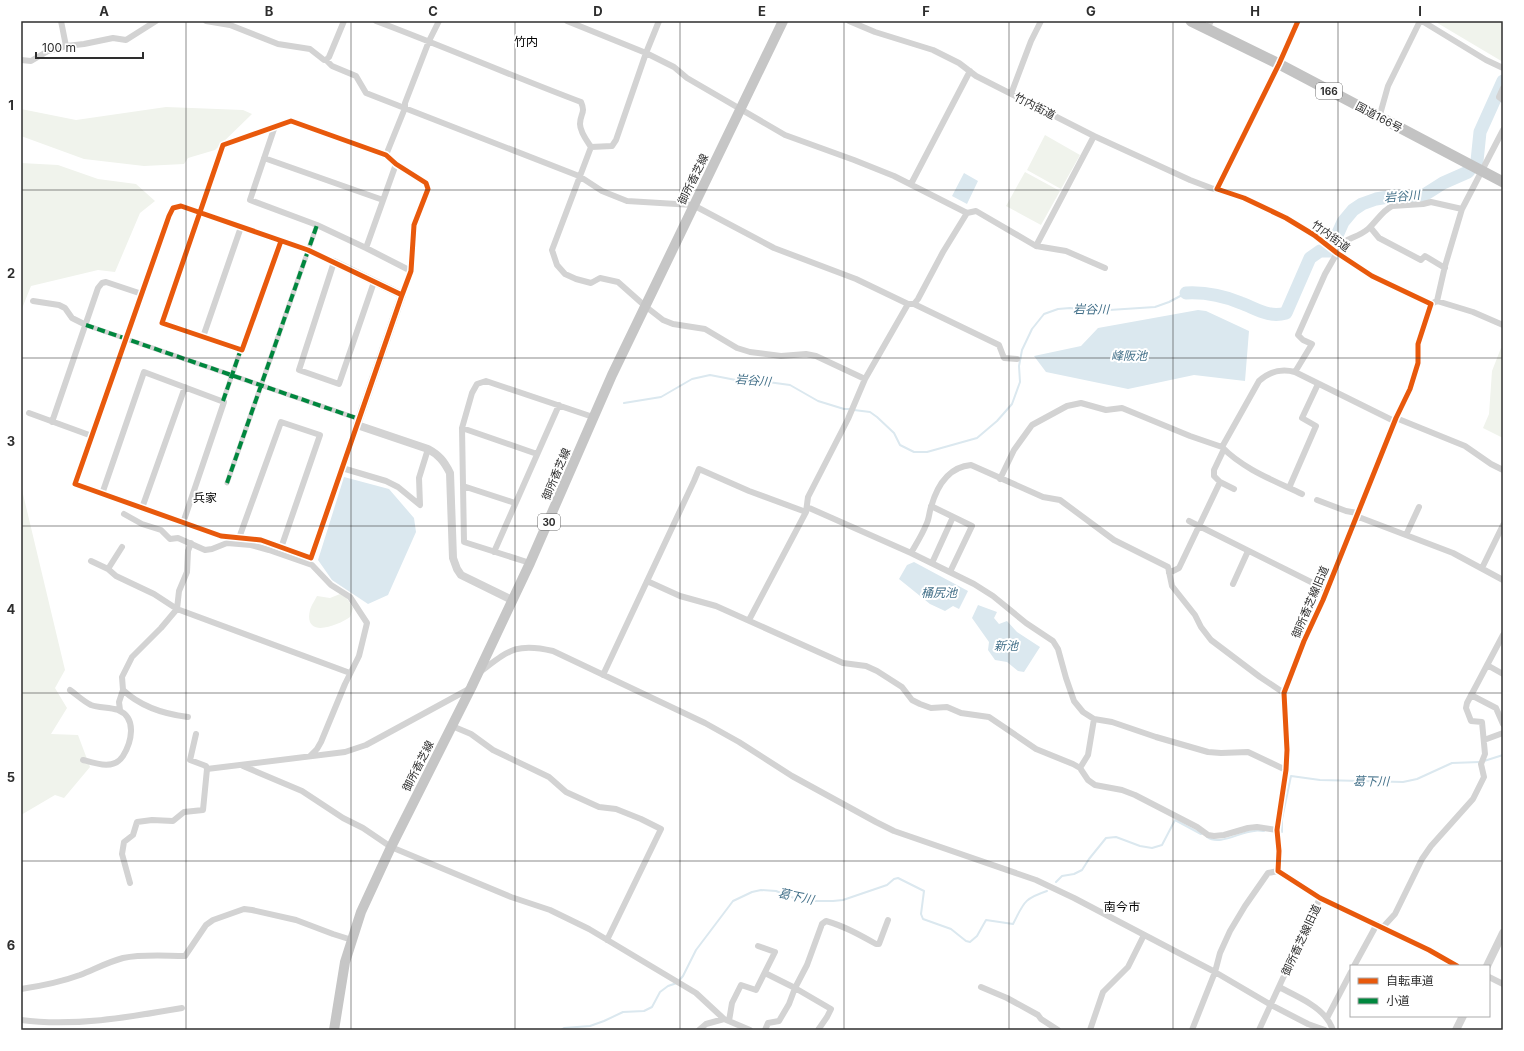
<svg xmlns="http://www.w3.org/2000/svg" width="1524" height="1051" font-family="Inter,'Noto Sans JP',sans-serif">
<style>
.green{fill:#f0f3ec}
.water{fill:#dbe8ef}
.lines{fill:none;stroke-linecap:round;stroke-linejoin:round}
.stream{stroke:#dbe8ef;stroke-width:2}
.river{stroke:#dbe8ef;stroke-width:13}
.pedestrian{stroke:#d3d3d3;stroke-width:5}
.minor{stroke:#d3d3d3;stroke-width:6}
.tertiary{stroke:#d3d3d3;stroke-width:8}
.primary{stroke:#c6c6c6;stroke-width:10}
.trunk{stroke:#c3c3c3;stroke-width:11}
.quiet{stroke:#00873e;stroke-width:4;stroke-dasharray:8 4;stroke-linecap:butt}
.cycleway-casing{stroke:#fff;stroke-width:8}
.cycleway{stroke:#e8590c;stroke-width:5}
.grid{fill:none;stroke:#2e2e2e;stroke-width:1;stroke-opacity:0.55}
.labels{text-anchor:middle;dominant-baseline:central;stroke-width:4;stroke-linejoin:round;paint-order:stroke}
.shield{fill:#fff;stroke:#6d6d6d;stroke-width:1}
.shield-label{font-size:10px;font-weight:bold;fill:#2e2e2e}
.street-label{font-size:11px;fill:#2e2e2e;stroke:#fff}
.neighbourhood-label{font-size:12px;fill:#000;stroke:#fff}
.water-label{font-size:12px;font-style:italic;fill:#437089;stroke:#fff}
.neatline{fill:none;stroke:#2e2e2e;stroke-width:1.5}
.grid-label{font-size:13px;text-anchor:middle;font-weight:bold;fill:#2e2e2e}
</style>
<rect width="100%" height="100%" fill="#fff"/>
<path class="green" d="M1434 21H1503V62Z
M166 107 243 110 252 114 215 150 188 158 184 164 144 166 84 159 21 136V109L76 120Z
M1045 135 1080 155 1061 189 1027 170Z
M21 163 58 165 98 179 136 184 155 201 140 213 115 272 98 270 31 286 21 311Z
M1025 172 1060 191 1041 225 1006 206Z
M1501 348H1503V438L1483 428 1489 414 1492 371Z
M21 480 23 494 65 670 55 688 67 708 51 734 78 735 90 767 64 798 55 795 21 815Z
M340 594 346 597 353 608 350 617C339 625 303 640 310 610 311 606 315 600 317 596L330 598Z"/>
<path class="water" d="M964 173 978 181 967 204 952 196Z
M1198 310 1206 311 1249 331 1245 381 1194 375 1128 389 1046 372 1034 356 1081 346 1098 328Z
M344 477 389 489 414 518 416 532 388 595 368 604 332 580 318 560Z
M914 562 968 591 959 609 953 606 945 611 930 604 899 579 907 565Z
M978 605 997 612 994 618 999 624 1007 621 1017 632 1040 647 1024 672 1018 671 1007 662 995 660 988 650 989 642 972 618Z"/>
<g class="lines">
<path class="stream" d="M624 403 661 397 692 379 710 375 741 381 757 378 768 382 790 385 818 401 844 409H850
M854 410 870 412 877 417 894 433 900 445 914 452H927L977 438 997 421 1012 404 1020 382 1019 366 1022 350 1032 329 1044 314 1058 309 1070 308 1094 311 1155 307 1169 302 1186 293
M1484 761 1503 755
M1282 832V819L1291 776 1320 780 1403 782 1417 779 1452 763 1480 762
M1207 837C1220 846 1239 832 1254 831 1257 830 1261 831 1264 831
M1056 882 1062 876 1074 874 1082 870 1089 859 1106 838 1116 837 1140 846 1152 848 1162 845 1175 820 1201 834
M561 1030 564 1028 590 1026 604 1021 623 1012 644 1011 652 1007 660 992 668 986 677 983 683 976 696 950 733 901 752 892 761 890 776 891 794 898 813 901H833L843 900 887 885 894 879 898 878 924 891 921 914 923 919 951 929 966 941 970 942 977 936 986 920 1013 924C1024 903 1023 899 1047 891"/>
<path class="river" d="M1186 293C1204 292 1224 296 1241 303 1257 309 1269 318 1286 313L1310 258 1320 251H1330L1343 222 1353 210 1362 204 1376 199 1394 196 1421 197 1443 183 1468 172 1477 161 1480 132 1503 81"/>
<path class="pedestrian" d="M86 325 359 419
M223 401 241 349
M227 483 317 225"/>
<path class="minor" d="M61 21 66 46
M206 21 230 25 278 44 310 49 324 60H326L332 66 356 76 366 93 579 176 602 191 627 201 693 205 774 248 856 279 908 304
M376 21C445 47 512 76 581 102 586 113 580 114 580 124 580 132 587 141 591 147L552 250 557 265 565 274 576 279 591 283 600 278 618 282 645 306 663 320 673 324 705 329 737 348 750 352 781 356 806 354 816 356 865 379
M567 21 646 53 674 67 687 78 785 135 854 160 894 176 967 213 976 211 1036 246 1066 251 1105 268
M849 21 875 32 933 50 959 63 976 76 1094 136 1190 180 1211 188 1244 198 1286 218 1314 235 1337 253 1372 276 1431 304
M1422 21 1486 60 1503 68
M1207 29 1211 21
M21 60 31 61 48 51 66 46 84 44 113 38 126 40 156 21
M326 60 329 57 344 21
M1503 88 1499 97 1503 100
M1011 94 1031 41 1041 21
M1379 118 1388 86 1420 21
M275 126 250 200 317 225 366 248 411 271
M591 147 612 146 616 140 646 53 659 21
M386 155 405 108V103L429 41 439 21
M264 158 383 200
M911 184 970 71
M1217 189 1279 64 1298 21
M1370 227 1379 238 1421 260 1425 256 1445 268
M281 241 242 350 162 323 223 145 291 121 386 155 396 164 426 183 428 189 414 225 411 271 402 295
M1036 246 1094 136
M366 248 396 164
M1334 251C1345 237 1356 239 1368 229 1376 222 1382 211 1392 206L1423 204 1431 202 1462 209
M33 301 59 305 65 308 72 318 86 325
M1437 301 1445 266 1462 209 1503 130
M914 304 999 345 1004 358 1017 359
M203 337 241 227
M1295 372 1312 344 1303 340 1298 335 1325 274 1337 253
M29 413 92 436
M1396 418 1465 446 1491 464 1503 470
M52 422 98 288 102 283 106 282 142 294
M357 425 311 558 261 540 221 536 75 484 169 216 173 208 181 206 200 213 308 250 334 262 299 370 339 384 374 282
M462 428 537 454
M1222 447C1243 469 1275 481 1302 494
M1224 449 1214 470V476L1220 482 1234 489
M342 468 386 481 398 487 420 505 419 478 428 449
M1000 479 1014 450 1032 425 1067 406 1081 403 1106 410 1122 408 1190 436 1222 447 1259 381C1270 371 1281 368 1295 372L1394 421
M463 486 515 503
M1289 488 1316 426 1302 418 1318 384
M102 494 144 372 224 402 183 523
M1317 500 1346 511 1357 513
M931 506 972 526 950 572
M807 507 911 553 974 584 993 596 1026 623 1053 641 1058 649 1066 678 1074 701 1083 712 1094 719 1112 722 1156 737 1208 752 1221 753 1248 752 1286 770
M142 508 185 387
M124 514 142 524 161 530 170 539 178 538 205 550 212 549 227 543 251 545 269 550 312 565 331 585 350 597 367 623 359 656 345 684 321 742 317 749 310 756
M1356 516 1453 553 1503 580
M1189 521 1327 590
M1406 535 1419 507
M239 538 281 422 320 435 281 548
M494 552 559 405
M911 553C916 544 922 535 926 525 929 520 929 513 931 507 937 486 948 467 971 465L1043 497 1060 500 1114 540 1168 567 1172 586 1195 615 1201 627 1211 640 1260 677 1284 693
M91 561 108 569 116 576 154 594 177 609 350 673
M530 563 464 542 462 428 472 393 477 384 486 381 593 417
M932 563 953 517
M1482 568 1503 525
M108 569 122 547
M1169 573 1179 568 1220 482
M647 581 680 596 716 606 843 663 866 666 877 671 902 687 912 700 920 704 931 708 947 707 961 713 989 717 1036 749 1073 764 1080 768 1088 780 1095 785 1122 790 1135 795 1197 827 1208 835 1214 836 1224 835 1248 828 1257 827 1277 830
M1233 584 1248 551
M749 620 806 512 808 497 848 419 865 379 908 304H914L918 299 943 252 967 213
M1487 665 1503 674
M480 672C508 651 516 642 553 651L705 723 739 742 792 776 876 822 894 831 1036 880 1074 898 1215 972 1271 1005 1308 1024 1325 1030
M603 675 694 481 699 469 749 491 806 512
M70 690C77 695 83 701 91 705 99 708 109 707 118 710 138 718 131 743 123 756 114 770 97 764 83 760
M123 690C141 707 163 714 188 717
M1471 695 1496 708 1503 724
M120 710 119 702 123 690 122 677 132 657 161 628 177 609 179 591 187 572 188 551 191 543
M452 726 471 734 493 750 549 777 566 792 599 807 616 809 641 819 661 829 607 940
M196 734 190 760 206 766 207 769
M1484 740 1503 733
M243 766 302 791 343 818 363 828 391 847 511 897 550 910 589 929 696 993 724 1019 750 1030
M1080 768 1088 755 1094 719
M130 883 122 854 124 842 133 835 137 822 152 820 173 821 184 812 203 810 207 769 345 752 366 745 469 689
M1383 927 1395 914 1422 859 1431 846 1473 799 1484 777 1481 764 1485 754 1482 722 1471 721 1466 708 1467 703 1503 635
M1354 966 1377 924
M1457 966 1429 950 1320 898 1278 871 1279 851 1277 830 1286 770 1287 750 1284 693 1304 641 1323 600 1396 418 1410 389 1418 363V344L1431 304 1437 301 1473 312 1503 325
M765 973 795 988 831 1009 827 1017 818 1030
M1489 977 1503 984
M981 987 1007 998 1038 1015 1041 1019 1058 1030
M1279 987C1294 995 1318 1005 1327 1019 1330 1022 1331 1026 1333 1030
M21 989C41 986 61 982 80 975 95 969 108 962 123 958 143 954 165 956 185 956L206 925 213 920 244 909 252 910 296 920 333 934 352 940
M1327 1018 1351 972
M21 1020C74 1027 130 1017 182 1008
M729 1021 732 1003 741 985 756 990 775 952 758 946
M699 1030 706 1024 724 1019
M765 1030 768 1023 779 1021 789 1004 795 988 807 965 822 924 826 921C844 926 860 935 876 944H879L888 920
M1090 1030 1103 992 1128 967 1144 935
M1192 1030 1215 972 1220 953 1230 931 1245 906 1268 873 1278 871
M1259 1030 1320 898"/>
<path class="tertiary" d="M334 262 402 295 357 425 428 449C439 455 444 461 450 473L453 558 457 569 461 575 512 600
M1487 966 1503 933
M1456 1030 1463 1016"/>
<path class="primary" d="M334 1030 345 962 361 912 391 847 471 688 530 563 612 375 783 21"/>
<path class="trunk" d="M1191 21 1279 64 1503 182"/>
<path class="quiet" d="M86 325 359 419
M223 401 241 349
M227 483 317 225"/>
<defs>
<path id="cycleway" d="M1298 21 1279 64 1217 189 1244 198 1286 218 1314 235 1337 253 1372 276 1431 304 1418 344V363L1410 389 1396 418 1323 600 1304 641 1284 693 1287 750 1286 770 1277 830 1279 851 1278 871 1320 898 1429 950 1457 966
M281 241 242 350 162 323 223 145 291 121 386 155 396 164 426 183 428 189 414 225 411 271 402 295 311 558 261 540 221 536 75 484 169 216 173 208 181 206 308 250 402 295"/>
</defs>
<use href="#cycleway" class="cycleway-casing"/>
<use href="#cycleway" class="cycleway"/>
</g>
<path class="grid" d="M186 21V1030M351 21V1030M515 21V1030M680 21V1030M844 21V1030M1009 21V1030M1173 21V1030M1338 21V1030M21 190H1503M21 358H1503M21 526H1503M21 693H1503M21 861H1503"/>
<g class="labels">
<g class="shield">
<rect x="1316" y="83" width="26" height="16" rx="3"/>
<rect x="538" y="514" width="22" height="16" rx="3"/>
</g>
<g class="shield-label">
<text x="1329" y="91">166</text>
<text x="549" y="522">30</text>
</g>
<g class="street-label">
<text transform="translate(1035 106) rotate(27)">竹内街道</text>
<text transform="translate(1379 117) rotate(28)">国道166号</text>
<text transform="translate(693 179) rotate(-64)">御所香芝線</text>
<text transform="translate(1331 236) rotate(36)">竹内街道</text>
<text transform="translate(556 474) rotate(-67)">御所香芝線</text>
<text transform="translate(1310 602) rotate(-67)">御所香芝線旧道</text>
<text transform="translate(418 766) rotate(-63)">御所香芝線</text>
<text transform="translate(1301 940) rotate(-65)">御所香芝線旧道</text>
</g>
<g class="neighbourhood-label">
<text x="526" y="41">竹内</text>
<text x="205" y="497">兵家</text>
<text x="1122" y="906">南今市</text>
</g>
<g class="water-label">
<text transform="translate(1402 196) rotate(-5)">岩谷川</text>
<text transform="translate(1091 309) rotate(1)">岩谷川</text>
<text x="1129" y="355">峰阪池</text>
<text transform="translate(753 380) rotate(5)">岩谷川</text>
<text x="939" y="592">桶尻池</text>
<text x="1006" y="645">新池</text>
<text transform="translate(1371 781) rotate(1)">葛下川</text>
<text transform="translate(796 896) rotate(12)">葛下川</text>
</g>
</g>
<rect width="1524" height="1051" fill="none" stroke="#ffffff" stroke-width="44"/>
<rect x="1350" y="965" width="140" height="52" fill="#ffffff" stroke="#ababab"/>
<rect x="1358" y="978" width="20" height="6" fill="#e8590c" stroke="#ababab"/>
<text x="1386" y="985" font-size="12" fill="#2e2e2e">自転車道</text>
<rect x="1358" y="998" width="20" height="6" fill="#00873e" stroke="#ababab"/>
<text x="1386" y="1005" font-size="12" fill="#2e2e2e">小道</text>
<path d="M36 52v6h107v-6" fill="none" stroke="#2e2e2e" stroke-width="2"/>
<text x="42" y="52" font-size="12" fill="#2e2e2e" stroke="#ffffff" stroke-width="3" paint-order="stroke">100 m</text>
<rect x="22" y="22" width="1480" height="1007" class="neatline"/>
<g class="grid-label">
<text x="104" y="16">A</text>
<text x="269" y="16">B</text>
<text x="433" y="16">C</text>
<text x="598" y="16">D</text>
<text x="762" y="16">E</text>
<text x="926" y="16">F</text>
<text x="1091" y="16">G</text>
<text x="1255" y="16">H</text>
<text x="1420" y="16">I</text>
<text x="11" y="110">1</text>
<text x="11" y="278">2</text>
<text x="11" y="446">3</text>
<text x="11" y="614">4</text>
<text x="11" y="782">5</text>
<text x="11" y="950">6</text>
</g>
</svg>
